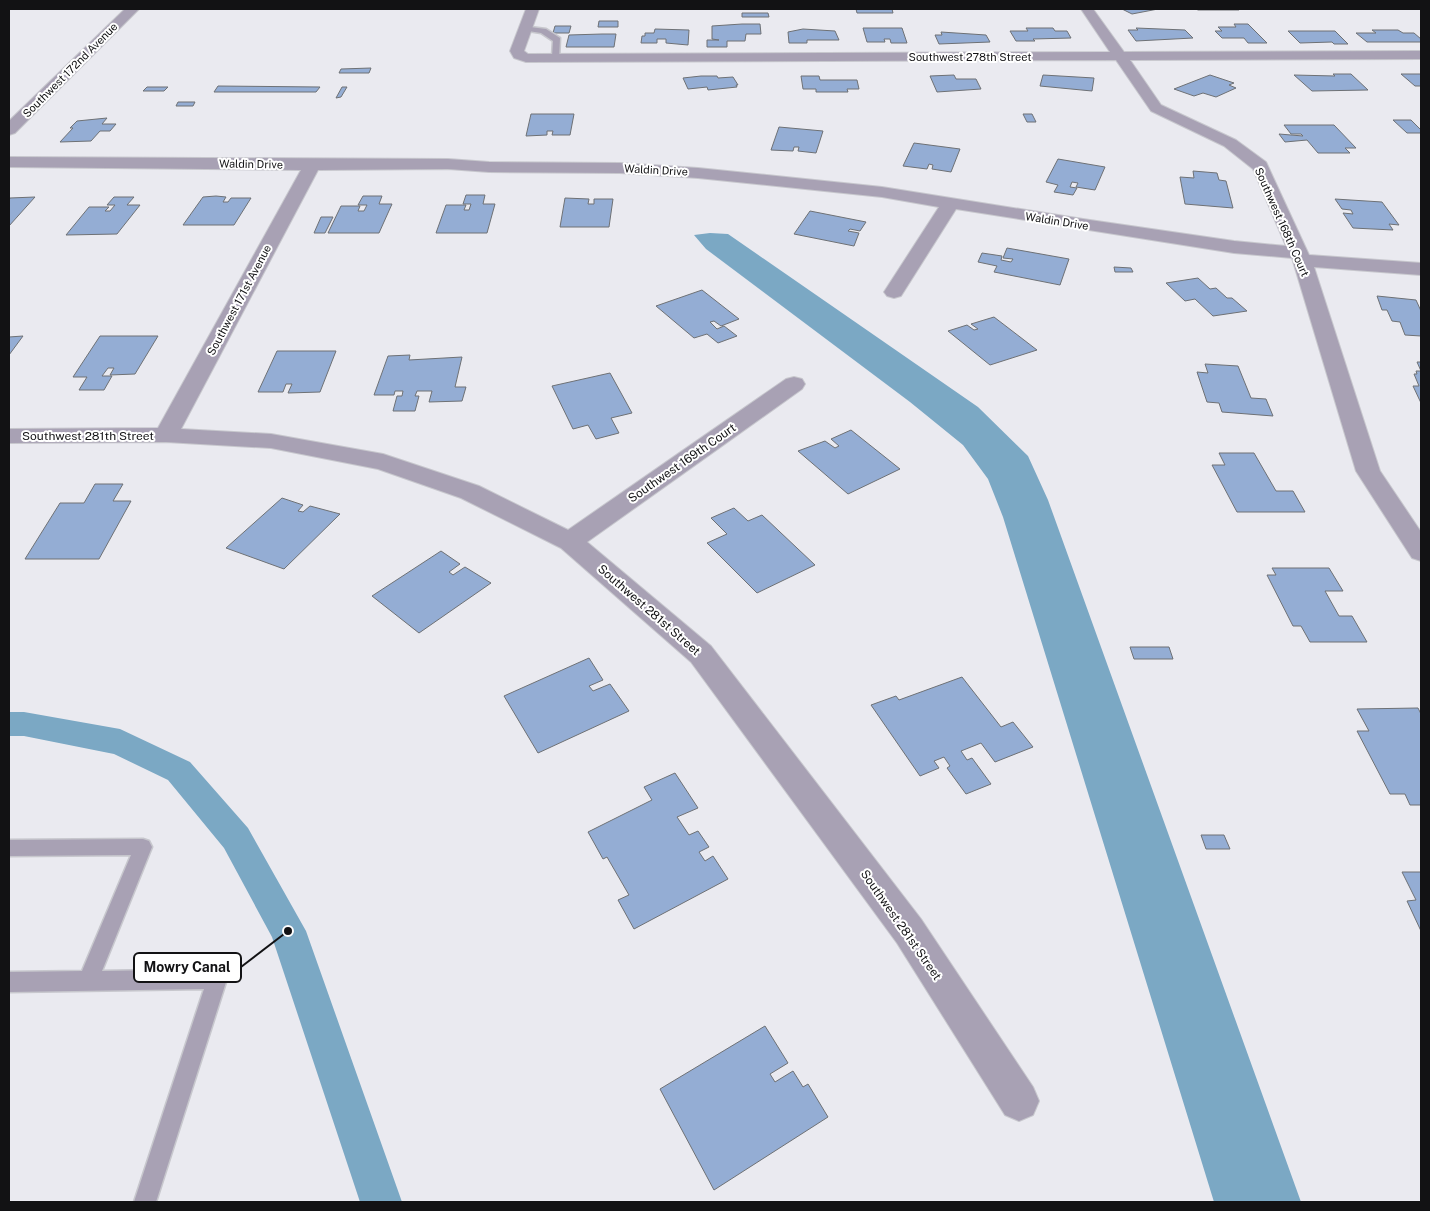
<svg xmlns="http://www.w3.org/2000/svg" width="1430" height="1211" font-family="'Public Sans',sans-serif">
<style>
.water{fill:#7ba8c4}
.lines{fill:none;stroke-linecap:round;stroke-linejoin:round}
.canal{fill:#7ba8c4;fill-rule:evenodd}
.building{fill:#94add4;stroke:#6e7175}
.service-casing{stroke:#c7c7cd;stroke-width:3}
.minor-casing{stroke:#c7c7cd;stroke-width:2}
.tertiary-casing{stroke:#c7c7cd;stroke-width:2}
.service{fill:#a8a1b4;fill-rule:evenodd}
.minor{fill:#a8a1b4;fill-rule:evenodd}
.tertiary{fill:#a8a1b4;fill-rule:evenodd}
.labels{text-anchor:middle;dominant-baseline:central;stroke-width:4;stroke-linejoin:round;paint-order:stroke}
.far-street-label{font-size:11px;fill:#121214;stroke:#fff}
.street-label{font-size:12px;fill:#121214;stroke:#fff}
.leader{fill:none;stroke:#121214;stroke-width:2}
.callout-dot{fill:#121214;stroke:#fff;stroke-width:2}
.callout{fill:#fff;stroke:#121214;stroke-width:2}
.callout-label{font-size:14px;text-anchor:middle;font-weight:bold;fill:#121214}
</style>
<rect width="100%" height="100%" fill="#eaeaf0"/>
<path class="water" d="M710 233 728 234 978 407 1028 456 1048 500 1301 1202H1214L1003 517 988 479 963 445 910 402 706 249 694 235Z"/>
<g class="lines">
<path class="canal" d="M9 712H24L120 729 190 762 248 828 306 931 402 1202H360L272 937 224 848 168 780 114 754 24 736H9Z"/>
</g>
<path class="building" d="M856 9H892L893 13H857Z
M1122 9H1158L1132 14Z
M1196 9H1238L1239 10H1198Z
M742 13H768L769 17H742Z
M599 21H618V27H598Z
M742 24H760L761 34H746L745 41H727V47H707V40H719L712 39V26Z
M1234 24H1248L1267 43H1248L1244 38H1222L1215 31H1222L1218 27H1236Z
M555 26H571L569 33H553Z
M863 28H902L907 43H891L890 39H884L885 42H867Z
M1026 28H1053L1055 31H1067L1071 38 1033 39 1035 41H1016L1010 31H1028Z
M1136 28 1185 30 1193 38 1136 41 1128 30H1138Z
M655 29 689 30 688 45 666 43V39H657V43H641L642 36H645V33H654Z
M803 29 835 31 839 40H807V43H789L788 32Z
M1372 30H1398L1403 33H1414L1421 39V42H1367L1356 33H1376Z
M1288 31H1335L1348 44H1334L1332 42 1300 43Z
M941 32 986 35 990 42 939 44 935 35H942Z
M602 34H616L614 47H566L569 35Z
M371 68 369 73H339L341 69Z
M1333 74H1351L1368 90 1312 91 1294 75 1335 76Z
M1401 74H1421V86H1415Z
M954 75 956 79H976L981 89 937 92 930 76Z
M1043 75 1094 78 1092 91 1040 86Z
M1210 75 1234 83 1229 85 1236 88 1216 97 1203 93 1194 96 1174 89Z
M701 76H717L718 78 733 77 738 85H736L737 87 708 90 707 87 688 89 683 78Z
M801 76H819L820 80H857L859 89H847L848 92H816V89H803Z
M218 86 320 87 316 92H214Z
M147 87H168L164 91H143Z
M342 87H347L341 97 336 98Z
M178 102H195L193 106H176Z
M531 114H574L570 135H552L553 131H547V135L526 136Z
M1023 114H1032L1036 122H1027Z
M107 118 102 124H116L110 131H100L91 141 60 142 73 128H70L77 121Z
M1393 120H1411L1421 130V133H1407Z
M1284 125H1334L1356 148H1345L1350 153H1318L1307 140 1285 142 1279 134 1303 136 1301 134H1291Z
M779 127 823 131 816 153 798 151 799 147H794L793 151 771 150Z
M914 143 960 149 951 172 932 169 933 165 929 164 927 169 903 166Z
M1058 159 1105 167 1095 190 1076 187 1078 183 1072 182 1070 187 1077 188 1073 195 1054 192 1058 185 1046 182Z
M1193 171 1217 173 1219 180 1226 181 1233 208 1185 204 1180 177 1194 178Z
M466 195H485L483 204H495L487 233H436L446 205H466L464 210H469L471 204H463Z
M216 196 226 197 223 202H228L231 198H251L234 225H183L203 197Z
M363 196H382L379 204H392L379 233H328L341 206H360L358 211H364L367 205H358Z
M35 197 9 226V200L10 198Z
M114 197H134L127 205H140L117 234 66 235 89 207H109L105 211H110L115 205H107Z
M565 198 589 199 588 204H594V199H613L609 227H560Z
M1335 199 1382 202 1399 225 1389 224 1393 230 1353 228 1343 213 1353 214 1351 210 1342 209Z
M810 211 866 222 860 231 850 229 848 231 859 233 854 246 794 234Z
M321 217H333L325 233H314Z
M1007 248 1069 259 1060 285 994 272 997 266 978 262 982 253 1002 256 1001 260 1011 262 1013 259 1003 258Z
M1114 267 1131 268 1133 272H1115Z
M1198 278 1210 289 1216 288 1227 298H1232L1247 311 1213 316 1195 299 1185 301 1166 283Z
M702 290 739 319 721 326 714 321 710 322 717 329 724 326 737 336 718 343 707 334 694 338 656 306Z
M1377 296 1416 300 1421 311V336L1405 335 1400 322 1392 321 1387 310H1382Z
M994 317 1037 350 990 365 948 331 967 325 974 330 978 329 971 324Z
M23 336 9 355V337Z
M100 336H158L135 374 110 375 114 368H108L102 376H112L104 390H79L87 377H73Z
M277 351H336L320 392 288 393 292 384H286L283 392H258Z
M410 355 409 360 462 357 455 387H466L462 401 429 402 432 391H417L415 396H419L415 411H393L397 396H402L403 391H395L394 395H374L388 356Z
M1417 362H1421V403L1413 386H1419L1414 374H1417L1416 371H1421Z
M1205 364 1238 366 1251 398 1266 399 1273 416 1222 412 1219 403 1207 402 1197 372 1208 373Z
M610 373 632 413 611 418 619 433 596 439 588 425 573 429 552 386Z
M851 430 900 469 848 494 798 451 825 441 835 448 839 446 831 439Z
M1219 453H1254L1276 491H1293L1305 512H1237L1212 465H1225Z
M95 484H123L113 501H131L99 559H25L60 503H84Z
M282 498 303 505 298 511 303 512 310 506 340 514 284 569 226 548Z
M734 508 748 521 762 515 815 565 757 593 707 543 727 534 711 518Z
M441 551 460 564 449 572 453 575 465 567 491 583 419 633 372 596Z
M1272 568H1329L1343 591H1325L1339 616H1352L1367 642H1310L1301 626H1293L1267 575H1276Z
M1130 647H1169L1173 659H1134Z
M589 658 603 680 589 686 593 691 610 684 629 711 538 753 504 696Z
M962 677 1001 727 1013 722 1033 747 995 762 981 743 961 751 967 760 972 758 991 784 966 794 947 768 950 766 944 757 934 761 939 768 920 776 871 705 896 696 899 700Z
M1418 708 1421 714V805H1410L1405 794H1390L1357 731H1369L1357 709Z
M675 773 698 808 677 817 689 835 698 831 709 847 699 852 705 861 713 856 728 879 634 929 618 900 629 895 607 857 603 859 588 832 652 800 644 787Z
M1201 835H1224L1230 849H1206Z
M1402 872H1421V931L1407 901 1416 900Z
M765 1026 788 1063 770 1074 775 1082 793 1071 803 1087 808 1084 828 1117 714 1190 660 1089Z"/>
<g class="lines">
<defs>
<path id="service" d="M522 26 546 29 560 38 559 59 552 57 553 41 541 33 522 30Z
M143 839 149 841 152 847 102 971 217 969 224 972 227 979 156 1202H134L204 989 9 992V972L82 971 131 855 9 856V840Z"/>
<path id="minor" d="M526 9H539L524 51 528 54 1110 52 1081 9H1093L1124 52 1421 51V59L1130 60 1161 105 1236 140 1266 162 1309 255 1421 263V275L1314 267 1380 471 1421 532V561L1412 558 1356 471 1292 258 1234 253 956 209 901 296 894 298 887 296 884 292 939 207 882 197 698 178 620 173 489 172 448 169 318 170 181 429 271 434 383 454 479 486 568 530 786 379 794 377 802 379 805 384 802 389 587 542 711 646 921 919 1033 1087 1039 1101 1033 1115 1019 1121 1005 1115 897 943 691 662 561 548 461 498 378 469 271 448 166 442 9 443V429L158 428 301 170 9 167V157L448 159 489 162 620 163 698 168 882 187 1083 219 1234 241 1286 246 1253 169 1224 146 1151 111 1116 60 526 62 514 58 510 51Z"/>
<path id="tertiary" d="M125 9H139L15 133 9 135V121Z"/>
</defs>
<use href="#service" class="service-casing"/>
<use href="#minor" class="minor-casing"/>
<use href="#tertiary" class="tertiary-casing"/>
<use href="#service" class="service"/>
<use href="#minor" class="minor"/>
<use href="#tertiary" class="tertiary"/>
</g>
<g class="labels">
<g class="far-street-label">
<text x="970" y="57">Southwest 278th Street</text>
<text transform="translate(70 70) rotate(-45)">Southwest 172nd Avenue</text>
<text transform="translate(251 164) rotate(1)">Waldin Drive</text>
<text transform="translate(656 170) rotate(3)">Waldin Drive</text>
<text transform="translate(1057 221) rotate(9)">Waldin Drive</text>
<text transform="translate(1282 222) rotate(66)">Southwest 168th Court</text>
<text transform="translate(239 300) rotate(-62)">Southwest 171st Avenue</text>
</g>
<g class="street-label">
<text x="88" y="436">Southwest 281th Street</text>
<text transform="translate(682 463) rotate(-35)">Southwest 169th Court</text>
<text transform="translate(649 610) rotate(41)">Southwest 281st Street</text>
<text transform="translate(901 925) rotate(55)">Southwest 281st Street</text>
</g>
</g>
<path class="leader" d="M288 931L241 967"/>
<circle class="callout-dot" cx="288" cy="931" r="5"/>
<rect class="callout" x="134" y="953" width="107" height="29" rx="5"/>
<g class="callout-label">
<text x="187" y="972">Mowry Canal</text>
</g>
<rect width="1430" height="1211" fill="none" stroke="#121214" stroke-width="20"/>
</svg>
